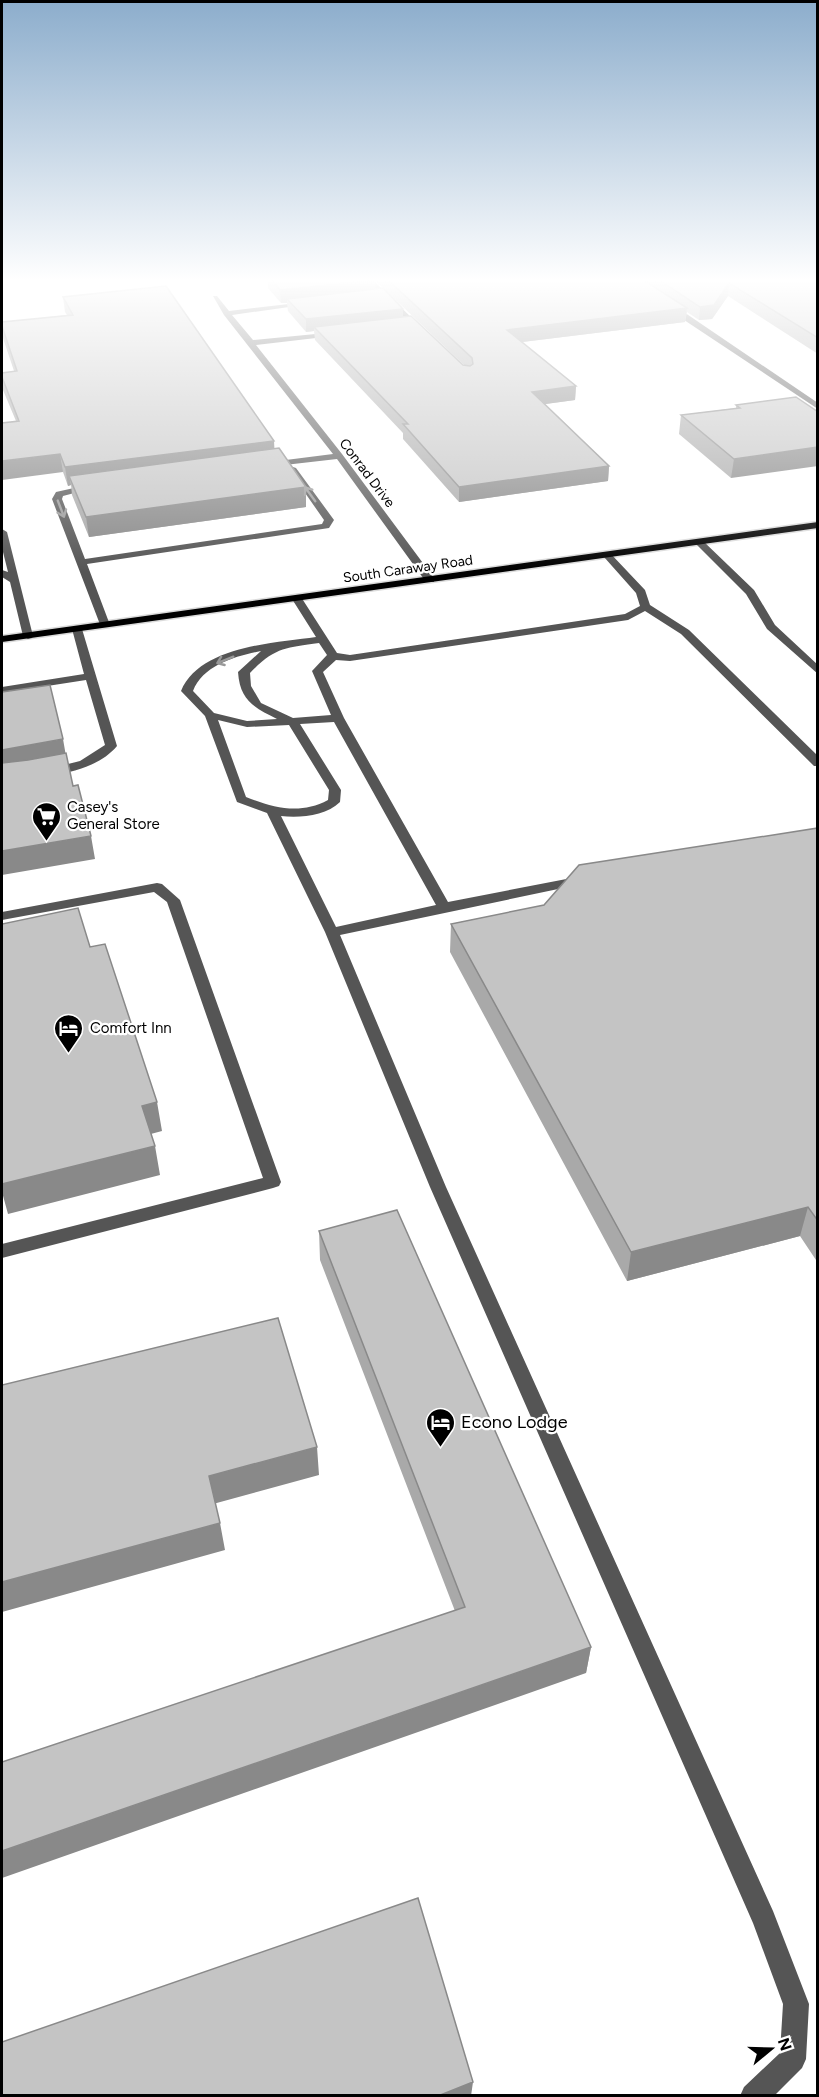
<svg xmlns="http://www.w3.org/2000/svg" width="819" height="2097" font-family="Figtree,sans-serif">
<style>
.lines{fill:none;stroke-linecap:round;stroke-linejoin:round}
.major-casing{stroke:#dbdbdb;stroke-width:3}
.minor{fill:#555;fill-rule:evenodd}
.major{fill:#000;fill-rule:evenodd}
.wall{fill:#a9a9a9;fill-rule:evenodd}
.shaded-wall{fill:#898989}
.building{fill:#c4c4c4;stroke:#898989;stroke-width:1.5}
.oneway{stroke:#999}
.labels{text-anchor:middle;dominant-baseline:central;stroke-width:4.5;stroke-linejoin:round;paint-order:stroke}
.far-street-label{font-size:14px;fill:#000;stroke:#fff}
.poi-label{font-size:15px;fill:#000;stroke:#fff;text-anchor:start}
.near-poi-label{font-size:18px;fill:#000;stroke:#fff;text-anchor:start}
</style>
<rect width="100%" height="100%" fill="#fff"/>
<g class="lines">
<defs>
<path id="major" d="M818 522V528L2 642V636Z"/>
</defs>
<use href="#major" class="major-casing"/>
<path class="minor" d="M370 281H374L417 323V327H411L370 283Z
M213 296H217L229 311 306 302 310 304 232 315 253 340 336 332 333 336 256 345 342 454 434 578V582H426L337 459 267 467 266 465 270 462 333 454 224 315Z
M666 304H672L818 403V409L666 308Z
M293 467 296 468 334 520 329 528 87 564 110 625 101 627 52 499 56 492 92 484 97 487 63 496 62 499 85 559 322 524 324 520 289 470Z
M2 529 7 532 33 636 32 638 28 639 23 636 10 582 2 577V570L8 572 2 548Z
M696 540H702L754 590 775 625 818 665V674L767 629 746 594 696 544Z
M607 552 610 553 645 590 650 605 689 630 818 756V766H814L681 634 645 611 628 620 350 661 336 660 323 672 344 718 448 902 582 876 589 880 582 884 340 935 446 1187 773 1911 809 2004 806 2059 802 2068 774 2096H740L744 2087 780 2053 783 2004 753 1923 430 1187 325 932 267 813 237 802 205 716 181 691C200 646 274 643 316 637L292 599 297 596 301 597 337 653 350 655 625 614 640 606 636 593 604 557V553ZM319 643 327 655 312 671 331 715 293 718 261 703 251 686 250 673C275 647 285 648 319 643ZM261 651 238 672C240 700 253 707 277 719L247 721 214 713 193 691C203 665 236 656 261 651ZM218 720 247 727 289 725 329 790 328 800C300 815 274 808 246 797ZM334 722 436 905 336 927 281 816C300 818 326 816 340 802L341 790 300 724Z
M77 626 82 629 117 746C101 765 76 771 52 776L48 775V769L80 761 105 745 86 680 2 693V687L84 674 72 629Z
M157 883 162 884 180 900 281 1182 279 1186 273 1188 2 1258V1244L263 1178 167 902 154 892 2 920V912Z"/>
<use href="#major" class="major"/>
</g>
<path class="wall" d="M268 279H818V354L728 296 712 319 699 320 687 312 685 322 522 342 576 386 575 400 545 404 609 466 608 481 459 502 403 439V433L315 340 314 331 306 332 288 311 287 303H281L268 288ZM375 281 383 288 375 289ZM383 288 424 327 464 365H463L403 317Z
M63 297 274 441V449L306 487V507L89 537 72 495 71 485 68 486 63 472 16 421 3 390 2 383V373L14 371 3 338 2 322 67 315 65 312Z
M796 397 731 478 679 434 681 415 736 408V405Z
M818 828V1263L800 1236 627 1281 450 952 451 924 544 905Z
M319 1231 591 1647 586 1673 455 1611 320 1260Z"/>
<path class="shaded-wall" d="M375 280 376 293 287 299V303H281L280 290Z
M729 283 728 296 712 319 699 320 700 307Z
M687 308 685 322 506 344 507 330Z
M403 309V321L314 327V331L306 332V319Z
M576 386 575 400 531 406 532 392Z
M274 441 275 459 69 476 71 485 68 486 65 467Z
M818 447V466L731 478 734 459Z
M60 454 63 472 2 480V461Z
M609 466 608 481 459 502V487Z
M306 487V507L89 537 86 517Z
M63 739 67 762 2 775V750Z
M91 836 95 859 2 875V851Z
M157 1102 162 1131 147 1135 142 1106Z
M155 1146 160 1175 8 1214 2 1192V1184Z
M808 1207 800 1236 627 1281 631 1252Z
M317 1447 319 1475 213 1504 209 1476Z
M220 1523 225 1550 2 1612V1582Z
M591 1647 586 1673 2 1878V1851Z
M473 2082 471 2096H438Z"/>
<path class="building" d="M271 279H374L375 280 280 290Z
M387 279H642L687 308 507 330 576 386 532 392 609 466 459 487 403 424H408L314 327 411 316 463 365 470 366 473 364 472 358Z
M658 279H818V338L729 283 714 305 700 307Z
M166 286 274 441 65 467 60 454 2 461V423L19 421 2 377V373L17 371 2 326V322L73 315 63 297Z
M383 288 403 309 306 319 287 299Z
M796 397 818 412V447L734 459 681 415 740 408 736 405Z
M279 448 306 487 86 517 69 476Z
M50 685 63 739 2 750V692Z
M66 753 73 786 78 785 91 836 2 851V763L28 760Z
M818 828V1221L808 1207 631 1252 451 924 544 905 579 865Z
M78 908 90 947 105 944 157 1102 142 1106 155 1146 2 1184V924Z
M397 1210 591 1647 2 1851V1762L465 1607 319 1231Z
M278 1318 317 1447 209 1476 220 1523 2 1582V1385Z
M418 1898 473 2082 438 2096H2V2042Z"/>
<defs><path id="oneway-shaft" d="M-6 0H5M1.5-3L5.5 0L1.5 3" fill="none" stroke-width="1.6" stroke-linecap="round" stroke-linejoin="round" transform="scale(1.5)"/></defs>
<g class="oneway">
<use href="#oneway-shaft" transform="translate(310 494) rotate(-126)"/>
<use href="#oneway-shaft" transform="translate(61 509) rotate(69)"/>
<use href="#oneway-shaft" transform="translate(225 660) rotate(158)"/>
</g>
<linearGradient id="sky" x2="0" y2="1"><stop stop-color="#8cadcc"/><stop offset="0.49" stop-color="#fff"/><stop offset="1" stop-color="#fff" stop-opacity="0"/></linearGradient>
<rect width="819" height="572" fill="url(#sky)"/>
<defs>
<symbol id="supermarket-pin" viewBox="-11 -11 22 30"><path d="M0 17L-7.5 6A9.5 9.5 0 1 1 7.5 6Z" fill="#000" stroke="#fff"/><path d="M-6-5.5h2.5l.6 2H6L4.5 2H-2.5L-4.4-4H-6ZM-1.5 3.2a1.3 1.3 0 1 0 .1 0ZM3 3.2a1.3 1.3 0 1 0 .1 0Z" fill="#fff"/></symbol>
<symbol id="hotel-pin" viewBox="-11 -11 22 30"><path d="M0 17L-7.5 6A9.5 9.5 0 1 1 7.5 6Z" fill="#000" stroke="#fff"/><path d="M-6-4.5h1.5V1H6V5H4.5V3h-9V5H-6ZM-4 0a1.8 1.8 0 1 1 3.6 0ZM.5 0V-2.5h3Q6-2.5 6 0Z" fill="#fff"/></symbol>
</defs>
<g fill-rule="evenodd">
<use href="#supermarket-pin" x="30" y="800" width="33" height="45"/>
<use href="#hotel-pin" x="52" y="1012" width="33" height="45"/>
<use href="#hotel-pin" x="424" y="1406" width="33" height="45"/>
</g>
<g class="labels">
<g class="far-street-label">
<text transform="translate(367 473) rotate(53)">Conrad Drive</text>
<text transform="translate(408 569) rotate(-8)">South Caraway Road</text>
</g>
<g class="poi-label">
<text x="67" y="807">Casey's<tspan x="67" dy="17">General Store</tspan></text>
<text x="90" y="1028">Comfort Inn</text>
</g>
<g class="near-poi-label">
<text x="461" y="1422">Econo Lodge</text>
</g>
</g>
<rect width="819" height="2097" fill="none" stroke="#000000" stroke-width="6"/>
<g transform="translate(771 2049) rotate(71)" stroke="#ffffff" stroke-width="4.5" paint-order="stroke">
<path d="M0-4.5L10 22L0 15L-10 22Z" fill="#000000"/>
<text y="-9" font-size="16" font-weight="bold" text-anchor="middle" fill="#000000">N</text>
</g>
</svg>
